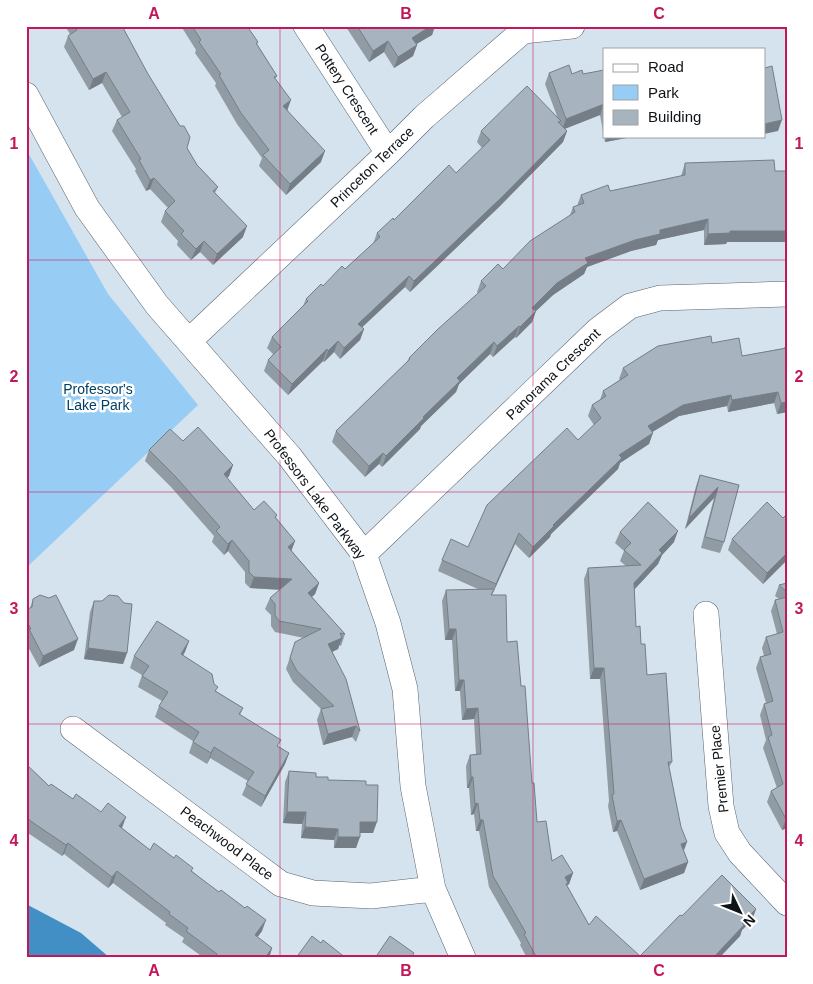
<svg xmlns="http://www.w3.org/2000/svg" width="813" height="984" font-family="Arial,sans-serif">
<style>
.green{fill:#97ccf5}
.water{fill:#428fc5}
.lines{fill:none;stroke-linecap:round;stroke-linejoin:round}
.minor-casing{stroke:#58646e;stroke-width:26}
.minor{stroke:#fff;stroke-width:25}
.wall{fill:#909ba4}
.shaded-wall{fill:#757e86}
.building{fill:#a7b4bf;stroke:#757e86}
.grid{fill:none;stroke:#c2185b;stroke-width:1;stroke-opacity:0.55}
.labels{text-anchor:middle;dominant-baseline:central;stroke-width:5;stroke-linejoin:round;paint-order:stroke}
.street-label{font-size:14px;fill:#0e1317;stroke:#fff}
.park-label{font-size:14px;fill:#004063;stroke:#fff}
.neatline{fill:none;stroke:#c2185b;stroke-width:2}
.grid-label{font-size:16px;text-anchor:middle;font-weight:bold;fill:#c2185b}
</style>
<rect width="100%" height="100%" fill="#d5e3ef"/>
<path class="green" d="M26 149 108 294 198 405 26 568Z"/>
<path class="water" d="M26 904 81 933 110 958H26Z"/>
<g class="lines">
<defs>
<path id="minor" d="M306 26 388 153
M26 95 87 208 157 305 290 457 364 554 388 623 405 689 413 786 433 889 463 958
M189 341 388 153 424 117 523 31 572 26
M364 554 598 330 630 306 660 298 787 294
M706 614 721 806 727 833 740 853 787 903
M73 729 281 884 313 893 371 896 433 889"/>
</defs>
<use href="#minor" class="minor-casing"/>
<use href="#minor" class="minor"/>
</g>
<path class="wall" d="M65 26H122L187 148 197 165 218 187 215 193 243 237 213 265 200 252 191 260 177 245 178 241 161 222 165 211 168 208 150 189 146 191 135 171 136 169 112 131 117 120 122 117 102 83 89 90 64 47 68 36 70 34Z
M181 26H239L240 28 258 42 257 44 277 76 275 79 288 111 321 162 286 195 259 166 262 158 237 124 215 86 216 83 195 53 196 50Z
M346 26H435L432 35 416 44 417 45 413 56 394 68 384 52 369 62 346 27Z
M604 70V136H637L605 142 600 115 564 129 567 131 563 142 500 206 410 292 405 287 362 327 364 329 360 340 340 359 334 352 324 362 323 361 288 395 264 371 268 360 273 354 267 348 272 337 303 306 306 299 345 269 373 244 377 233 456 173 482 148 477 142 481 131 557 116 545 84 549 73 583 74Z
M685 163 727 242 726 244 704 245V230L658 240 656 245 631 251 587 267 584 274 553 295 536 311 532 322 516 338 515 337 493 357 490 354 459 384 456 392 421 426 420 429 382 467 379 464 365 477 332 442 336 431 407 362 409 358 478 293 477 292 481 281 503 269 570 215 573 207 577 206 581 195 610 191 681 176Z
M787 342V412L777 414 774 403 728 412 727 406 679 416 652 432 649 444 620 463 618 469 551 534 550 537 529 558 515 544 492 595 521 686 532 783 537 822 552 861 573 873 569 884 567 886 589 925 640 956 682 916 756 909 752 920 742 930 740 936 719 958H527L520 945 521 943 489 887 479 831H476L474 814 471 815 469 788H467L466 766 470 755H476L474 719 462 720 460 691H455L452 640H445L442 601 446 590H480L438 571 442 560 468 547 594 425 588 416 592 405 600 400 603 391 620 380 619 379 623 368 712 343 742 356 784 348Z
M183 441 233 465 229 476 227 478 254 510 277 515 276 518 295 541 291 550 319 583 315 594 312 597 345 634 341 646 339 645 338 649 332 652 360 731 356 742 352 737 323 745 317 720 321 709 293 682 286 669 295 642 304 638 275 632 271 626V615L265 609 270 598 280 590 250 588 245 583V572L228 551 224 555 212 542 214 536 171 487 145 461 149 450Z
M700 475 739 485 724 542 720 553 701 548 714 498 685 529 696 486Z
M783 518 787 560 763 584 728 550 732 539Z
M620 532 674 542 662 555 658 564 634 590 636 627 647 675 672 762 669 767 684 851 688 862 684 873 640 890 617 831 613 832 608 806 609 801 600 679H590L584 579 588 568 626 566 620 561 624 551 615 543Z
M787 583V828L782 830 767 802 771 791 777 788 763 748 766 740 760 715 764 704 766 703 756 668 760 657 764 656 762 648 766 637 777 634 771 611 775 600 779 599 775 596 779 585Z
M33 599 74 650 39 667 26 643V610L30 608Z
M94 601 127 653 123 664 84 659 90 612Z
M189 641 183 655 214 684 216 691 243 708 240 715 278 746 289 753 285 764 261 807 242 795 248 781 210 758 207 764 189 753 193 741 155 717 159 706 162 701 138 687 142 675 130 668 134 656Z
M26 764 49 786 73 799 122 828 150 850 192 871 262 931 257 937 272 948 269 958H204L182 942 184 938 165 925 166 923 113 883 108 888 64 854 62 856 28 833 26 832Z
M289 771 316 777 328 780 366 785 373 833H360L356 848H334V840L301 838 302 824 283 823 285 782Z"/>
<path class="shaded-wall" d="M431 26H435L432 35 408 49 412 38Z
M388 41 384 52 369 62 373 51Z
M417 45 413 56 394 68 398 57Z
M106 72 102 83 89 90 93 79Z
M291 100 287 111 283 106Z
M604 104 600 115 562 130 566 119Z
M782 120 778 131 764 134V124Z
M567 131 563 142 500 206 410 292 414 281Z
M607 136H637L605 142Z
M325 151 321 162 286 195 290 184Z
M154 178 150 189 146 191 150 180Z
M708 219 704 230 658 240 656 245 631 251 587 267 584 274 553 295 536 311 532 322 516 338 520 327 532 308 557 283 585 258 660 230Z
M247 226 243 237 213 265 217 254Z
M730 231H787V242H727L726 244 704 245 708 234Z
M204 241 200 252 191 260 196 249Z
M409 276 405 287 354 335 358 324Z
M519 326 515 337 493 357 497 346Z
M364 329 360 340 340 359 344 348Z
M338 341 334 352 324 362 328 351Z
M494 342 490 354 459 384 456 392 421 426 420 429 382 467 386 456 423 417 457 378Z
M327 349 323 361 288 395 292 384Z
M778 392 774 403 728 412 732 400Z
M731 395 727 406 679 416 644 437 648 426 683 405Z
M787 402V412L777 414 781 403Z
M653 433 649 444 620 463 618 469 551 534 550 537 529 558 533 547 619 455Z
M383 453 379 464 365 477 369 466Z
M233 465 229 476 220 486 224 474Z
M718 487 714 498 685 529 689 518Z
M678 531 674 542 662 555 658 564 630 594 634 583 659 550Z
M519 533 515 544 492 595 496 584Z
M232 540 228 551 224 555 228 544Z
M295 541 291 552 288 547Z
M787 553V560L763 584 767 573Z
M254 577 292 579 288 590 250 588Z
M319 583 315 594 304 604 308 593Z
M449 629H456L452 640H445Z
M342 638 338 649 324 656 328 644Z
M78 639 74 650 39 667 43 656Z
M189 641 185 652 177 665 181 654Z
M88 648 127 653 123 664 84 659Z
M594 668H604L600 679H590Z
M459 680H464L460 691H455Z
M478 708 474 719 462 720 466 709Z
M356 726 352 737 323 745 328 734Z
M214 747 210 758 207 764 211 753Z
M289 753 285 764 261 807 265 796Z
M471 777H473L469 788H467Z
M478 803 474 814 471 815 475 804Z
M287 812H306L302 824 283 823Z
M126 817 122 828 115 837 119 826Z
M786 819H787V828L782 830Z
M480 820H483L479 831H476Z
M621 820 617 831 613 832 617 821Z
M360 822H377L373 833H356Z
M305 827 338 829 334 840 301 838Z
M338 837H360L356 848H334Z
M687 842 683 853 681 844Z
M68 843 64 854 62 856 66 845Z
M688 862 684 873 640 890 644 879Z
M117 871 113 883 108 888 112 877Z
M573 873 569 884 567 885 564 894 565 877Z
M756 909 752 920 742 930 740 936 719 958H713L742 923Z
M266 920 262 931 251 946 255 935Z
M272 948 269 958H265Z"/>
<path class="building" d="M75 26H122L148 74 180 126H184L190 137 187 148 197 165 218 187 213 191 247 226 217 254 204 241 196 249 181 234 184 231 165 211 175 201 154 178 150 180 139 160 141 159 117 120 130 112 106 72 93 79 78 53 68 36 77 30Z
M192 26H239L240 28 244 26H247L258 42 256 43 277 76 274 77 291 100 283 106 325 151 290 184 263 155 269 150 241 113 219 75 221 74 199 42 201 40Z
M357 26H431L412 38 417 45 398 57 388 41 373 51Z
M569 65 572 74 582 70 583 74 604 70V105V104L566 119 549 73Z
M764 65 765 68 772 66 782 120 764 124Z
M527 86 561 121 558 122 567 131 504 195 414 281 409 276 358 324 364 329 344 348 338 341 328 351 327 349 292 384 268 360 281 347 272 337 308 301 306 299 321 284 323 286 342 266 345 269 380 237 377 233 393 218 394 220 449 165 456 173 490 140 481 131Z
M774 160 775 171H787V231H730V233L708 234V219L660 230V234L635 240 585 258 588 263 557 283 532 308 536 311 520 327 519 326 497 346 494 342 457 378 460 381 423 417 424 418 386 456 383 453 369 466 336 431 410 359 409 358 438 329 486 286 481 281 498 264 503 269 530 241 575 212 573 207 584 203 581 195 608 185 610 191 685 175V163Z
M711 336 712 343 739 338 742 356 787 348V402L781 403 778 392 732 400 731 395 683 405 648 426 653 433 619 455 622 458 553 525 554 526 533 547 519 533 496 584 442 560 451 539 468 547 487 505 567 428 578 440 601 418 592 405 606 396 603 391 628 375 623 368 658 346Z
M198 427 233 465 224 474 254 510 264 501 277 515 275 517 295 541 288 547 319 583 308 593 345 634 340 633 342 638 328 644 346 679 360 731 356 726 328 734 321 709 334 706 297 671 290 658 295 642 321 629 279 621 275 615V604L270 598 292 579 254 577 249 572V561L232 540 228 544 216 531 220 527 175 476 149 450 170 429 183 441Z
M700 475 739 485 724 542 705 537 718 487 689 518Z
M648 502 678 531 659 550 662 553 634 583 636 627 640 626 641 644H645L647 675 666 673 672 762H668L681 827 687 842 681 844 688 862 644 879 621 820 617 821 612 795 614 794 604 668H594L588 568 641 565 624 550 631 543 620 532Z
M767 502 783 518 787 514V553L767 573 732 539Z
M787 583V592L779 585Z
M494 589 491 595H506L507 642 517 641 521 686H525L532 783H534L537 822 546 821 552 861 562 855 573 873 565 877 568 883 566 884 589 925 596 916 640 956 680 915 682 916 722 875 756 909 742 923 744 925 713 958H537L524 934 526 933 493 876 483 820H480L478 803 475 804 473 777H471L470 755 481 754 478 708 466 709 464 680H459L456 629H449L446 590Z
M40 595 49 598 56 595 78 639 43 656 29 629H31L26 620V610L32 607 33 599Z
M109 595 118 596 124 603 132 604 127 653 88 648 94 601H102Z
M787 597V819H786L771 791 783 784 768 737 772 735 764 704 773 701 760 657 771 654 766 637 783 632 775 600Z
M157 621 189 641 181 654 212 674 214 684 218 687 215 691 243 708 239 714 281 740 277 746 289 753 265 796 246 784 254 772 214 747 211 753 193 742 199 732 159 706 168 692 142 676 149 666 134 656Z
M26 764 49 786 51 784 73 799 76 794 101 812 108 803 126 817 119 826 150 850 154 843 174 858 176 855 193 868 191 871 219 892 221 890 245 908 247 906 266 920 255 935 272 948 265 958H215L217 954 186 931 188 928 169 914 170 912 117 871 112 877 68 843 66 845 32 822 26 817Z
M289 771 316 773V777H328V780L366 781V785H378L377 822H360V837H338V829L305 827 306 812H287Z
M312 936 321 943 323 940 346 958H296Z
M390 936 414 953 411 958H375Z"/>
<path class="grid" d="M280 26V958M533 26V958M26 260H787M26 492H787M26 724H787"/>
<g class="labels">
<g class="street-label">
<text transform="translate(347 89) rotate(57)">Pottery Crescent</text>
<text transform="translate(372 167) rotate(-44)">Princeton Terrace</text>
<text transform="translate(553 374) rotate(-44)">Panorama Crescent</text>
<text transform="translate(315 494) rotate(53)">Professors Lake Parkway</text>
<text transform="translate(719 769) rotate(-96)">Premier Place</text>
<text transform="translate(227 843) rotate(37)">Peachwood Place</text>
</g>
<g class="park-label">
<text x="98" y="389">Professor's<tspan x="98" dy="16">Lake Park</tspan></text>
</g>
</g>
<rect width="813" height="984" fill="none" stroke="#ffffff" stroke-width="55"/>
<rect x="603" y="48" width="162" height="90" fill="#ffffff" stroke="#9fa1a2"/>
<rect x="613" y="64" width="25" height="8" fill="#ffffff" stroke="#9fa1a2"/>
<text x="648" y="72" font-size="15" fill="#0e1317">Road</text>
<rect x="613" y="85" width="25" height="15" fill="#97ccf5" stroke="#9fa1a2"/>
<text x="648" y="98" font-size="15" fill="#0e1317">Park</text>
<rect x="613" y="110" width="25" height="15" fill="#a7b4bf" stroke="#9fa1a2"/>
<text x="648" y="122" font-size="15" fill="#0e1317">Building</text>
<g transform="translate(740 912) rotate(133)" stroke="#ffffff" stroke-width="4" paint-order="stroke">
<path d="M0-4L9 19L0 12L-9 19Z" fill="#0e1317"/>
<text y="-8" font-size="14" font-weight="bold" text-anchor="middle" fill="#0e1317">N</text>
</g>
<rect x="28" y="28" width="758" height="928" class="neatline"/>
<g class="grid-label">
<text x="154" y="19">A</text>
<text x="406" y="19">B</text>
<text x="659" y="19">C</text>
<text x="14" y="149">1</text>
<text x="799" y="149">1</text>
<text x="14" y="382">2</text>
<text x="799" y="382">2</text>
<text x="14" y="614">3</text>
<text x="799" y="614">3</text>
<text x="14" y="846">4</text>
<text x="799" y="846">4</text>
<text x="154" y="976">A</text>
<text x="406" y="976">B</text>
<text x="659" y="976">C</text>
</g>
</svg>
